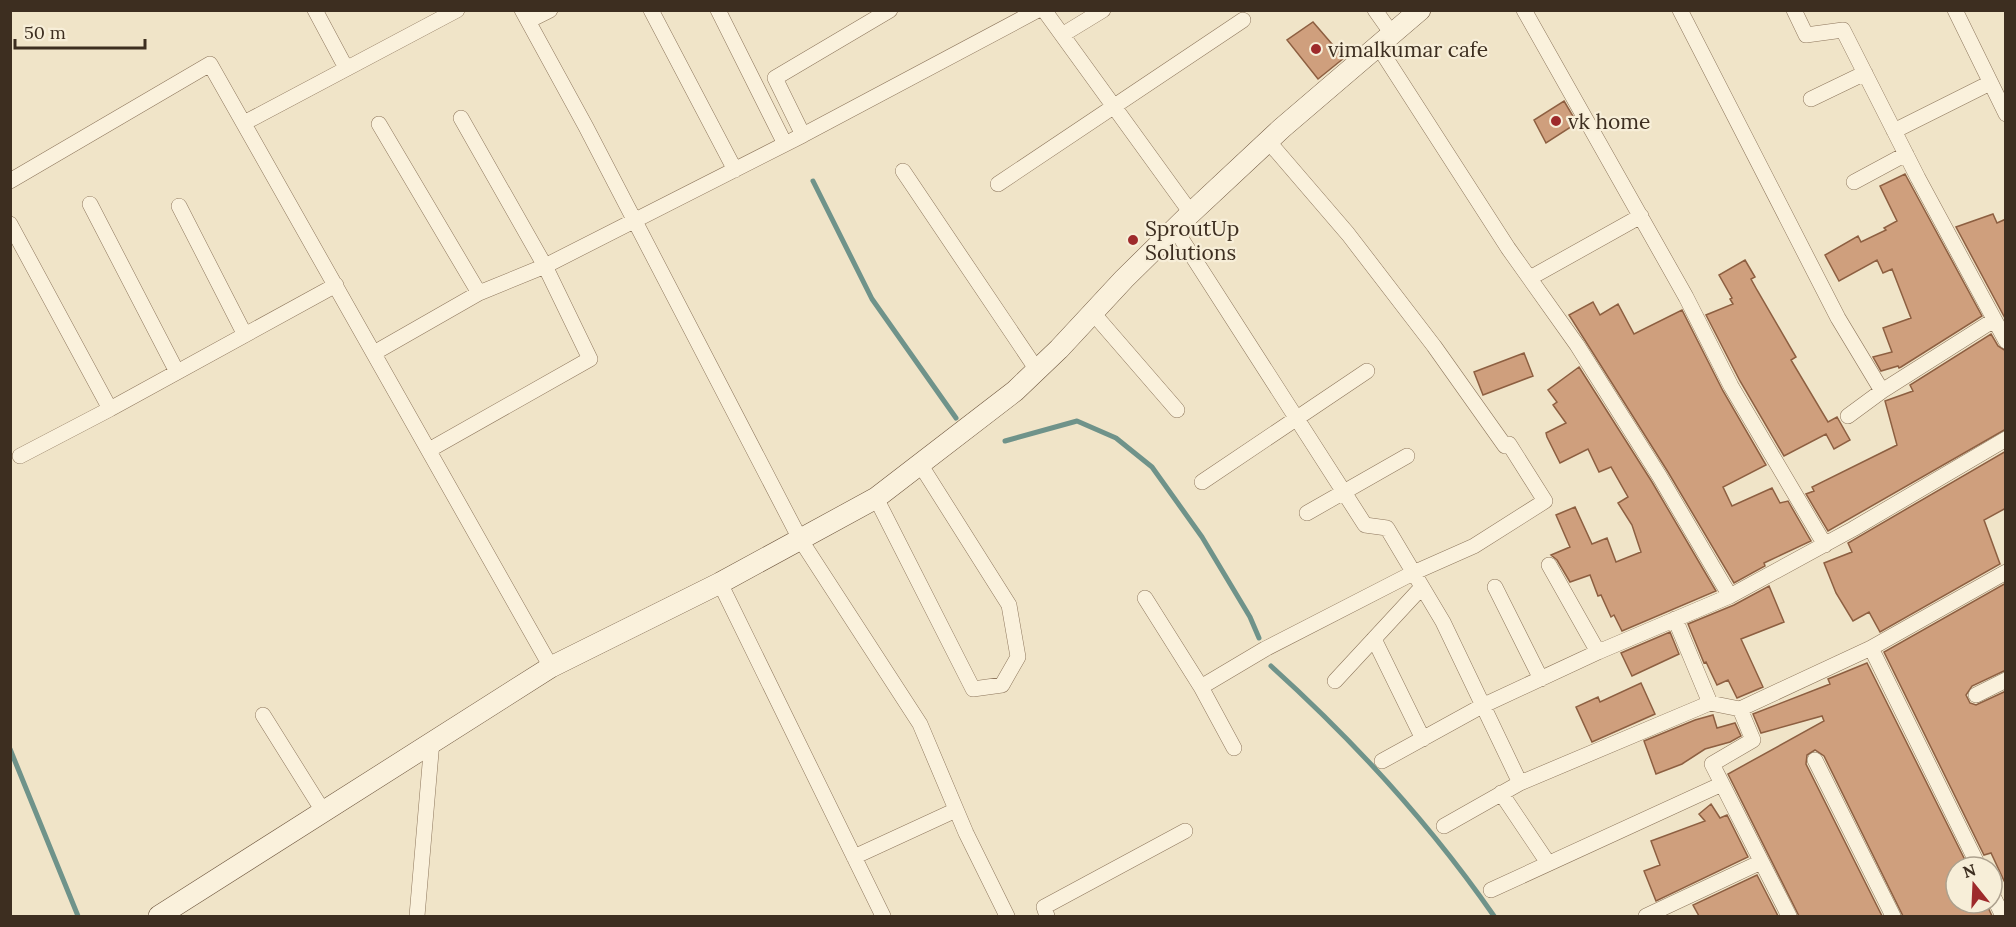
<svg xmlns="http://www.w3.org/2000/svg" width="2016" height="927" font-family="Lora,serif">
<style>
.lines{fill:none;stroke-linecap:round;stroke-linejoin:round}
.stream{stroke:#6f938a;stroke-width:5}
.building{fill:#cf9f7d;stroke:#8d5f41;stroke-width:1.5}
.minor-casing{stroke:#8d765c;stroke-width:16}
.secondary-casing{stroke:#6f573f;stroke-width:22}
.minor{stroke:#faf1dc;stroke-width:15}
.secondary{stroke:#faf1dc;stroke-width:21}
.poi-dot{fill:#9e2a2b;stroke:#f7eed8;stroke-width:2}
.labels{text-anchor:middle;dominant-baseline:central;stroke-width:4.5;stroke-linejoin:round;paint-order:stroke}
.poi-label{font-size:21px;fill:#3d2e20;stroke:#f7eed8;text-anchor:start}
</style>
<rect width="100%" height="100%" fill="#f0e4c8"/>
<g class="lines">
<path class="stream" d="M813 181 872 299 956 418
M1005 441 1077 421 1116 438 1152 467 1202 537 1250 617 1259 638
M1271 666C1354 741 1430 824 1494 916
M10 749 78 916"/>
</g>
<path class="building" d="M1313 22 1344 58 1318 79 1287 40Z
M1564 101 1577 123 1546 143 1534 120Z
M1905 174 1982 316 1901 367 1899 368 1898 366 1881 371 1873 357 1892 352 1883 328 1911 318 1892 269 1883 273 1877 260 1839 281 1825 255 1858 236 1861 242 1886 230 1884 228 1897 221 1880 186Z
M1993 214 1997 223 2006 219V320L1956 227Z
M1745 260 1755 277 1751 279 1757 290 1796 357 1791 360 1828 422 1837 417 1850 440 1834 449 1826 434 1784 456 1740 381 1706 315 1733 304 1730 299 1732 298 1719 275Z
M1593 302 1600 315 1618 304 1634 334 1682 310 1723 391 1766 465 1723 487 1732 506 1772 488 1780 503 1788 501 1811 541 1764 563 1765 566 1734 583 1668 472 1569 315Z
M1991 334 1998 346 2006 351V429L1828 531 1806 494 1814 491 1812 487 1897 445 1885 401 1913 391 1910 385Z
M1524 353 1533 376 1483 395 1474 372Z
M1579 367 1652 482 1716 591 1622 631 1614 615 1611 617 1601 595 1598 596 1590 575 1570 582 1557 560 1551 555 1570 547 1556 515 1575 507 1592 544 1607 538 1616 562 1641 552 1632 525 1618 503 1628 497 1611 467 1599 472 1588 449 1560 463 1547 437 1546 433 1566 423 1553 405 1557 402 1548 390Z
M2006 451V508L1984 520 2000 564 1880 632 1869 612 1853 621 1836 593 1824 563 1852 552 1848 543Z
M2006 583V670L1972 686 1966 695 1970 703 1976 705 2006 691V885L1991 853 1984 855 1884 652Z
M1769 586 1784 622 1741 639 1763 687 1737 698 1728 680 1717 685 1706 662 1704 663 1688 624 1734 605Z
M1670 632 1679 654 1632 676 1621 653Z
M1867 663 1966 862 1956 865V903H1986L1992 916H1903L1824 756 1815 750 1807 755 1806 764 1882 916H1799L1728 774 1824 721 1822 716 1761 733 1753 714 1830 684 1828 679Z
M1641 683 1655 714 1592 742 1576 707 1598 697 1600 702Z
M1713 715 1717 728 1735 723 1741 736 1730 742 1705 749 1682 764 1656 774 1644 741 1695 720Z
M1711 804 1720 818 1727 815 1748 857 1656 901 1644 871 1660 865 1651 841 1705 821 1699 814Z
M1757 875 1778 916H1699L1693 905Z"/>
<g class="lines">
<defs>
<path id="minor" d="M315 10 346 68
M522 10 586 127 800 539 920 724 966 833 1007 916
M651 10 735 170
M718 10 785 144
M1044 10 1191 213
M1375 10 1392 34
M1524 10 1686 297 1731 386 1825 545
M1680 10 1838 318 1882 391
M1794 10 1806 35 1843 30 1918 178 2006 341
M1955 10 2006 114
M528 21 550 10
M1062 35 1103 10
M1378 46 1508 248 1577 345 1660 477 1730 596
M1811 99 1865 73
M244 123 457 10
M1894 131 1990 83
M803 135 1038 10
M903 171 1037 370
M10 181 210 64 551 667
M1854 182 1906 154
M998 184 1243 20
M90 204 177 372
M179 206 245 335
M10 224 110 409 336 285
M1175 229 1365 525 1387 528 1443 622 1520 783
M1530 278 1641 216
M479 293 545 266 803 135 775 78 890 10
M1093 313 1177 410
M374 353 479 293 379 124
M1848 416 1882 391 1994 320
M429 450 590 359 545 266 461 118
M20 456 110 409
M1202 482 1367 371
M876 498 973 689 1002 685 1018 657 1009 605 920 464
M1307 513 1407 456
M1549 565 1598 652
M720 583 883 916
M1495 587 1541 679
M1145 598 1201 687 1234 748
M1675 619 1710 703
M1374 639 1423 739
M1871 648 1979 867
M1335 681 1422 587
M1201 687 1265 649 1413 573 1474 546 1545 501 1509 444 1505 446 1434 346 1348 234 1268 141
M1976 695 2006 680
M1740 709 1753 740 1712 764 1789 916
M263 715 323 811
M1815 760 1893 916
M1382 761 1482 706 1598 652 1730 596 1853 529 2006 439
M1501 793 1548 863
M1444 826 1520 783 1710 703 1740 709 1871 648 2006 572
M854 857 956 810
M1491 890 1722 784
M1992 894 2003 916
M417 916 432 741
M1047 916 1044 907 1185 831
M1646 916 1761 862"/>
<path id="secondary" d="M159 916 551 667 720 583 876 498 1015 391 1059 349 1124 279 1191 213 1282 128 1420 10"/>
</defs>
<use href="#minor" class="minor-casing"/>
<use href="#secondary" class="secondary-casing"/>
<use href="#minor" class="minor"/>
<use href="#secondary" class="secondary"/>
</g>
<g class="poi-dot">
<circle cx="1316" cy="49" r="6"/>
<circle cx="1556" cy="121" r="6"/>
<circle cx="1133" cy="240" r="6"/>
</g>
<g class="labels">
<g class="poi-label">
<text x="1328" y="49">vimalkumar cafe</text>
<text x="1568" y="121">vk home</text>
<text x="1145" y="228">SproutUp<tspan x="1145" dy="24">Solutions</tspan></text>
</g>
</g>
<rect width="2016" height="927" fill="none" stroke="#3d2e20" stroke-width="24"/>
<g transform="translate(1974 885) rotate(342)"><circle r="28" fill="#f7eed8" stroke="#ada18e" stroke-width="1.5"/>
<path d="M0-4.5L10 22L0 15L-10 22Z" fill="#9e2a2b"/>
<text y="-9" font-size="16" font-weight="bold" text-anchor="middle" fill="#3d2e20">N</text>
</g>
<path d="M15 39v9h130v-9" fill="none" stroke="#3d2e20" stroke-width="3"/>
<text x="24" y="39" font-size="18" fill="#3d2e20" stroke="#f7eed8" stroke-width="4.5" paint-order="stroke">50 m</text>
</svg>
